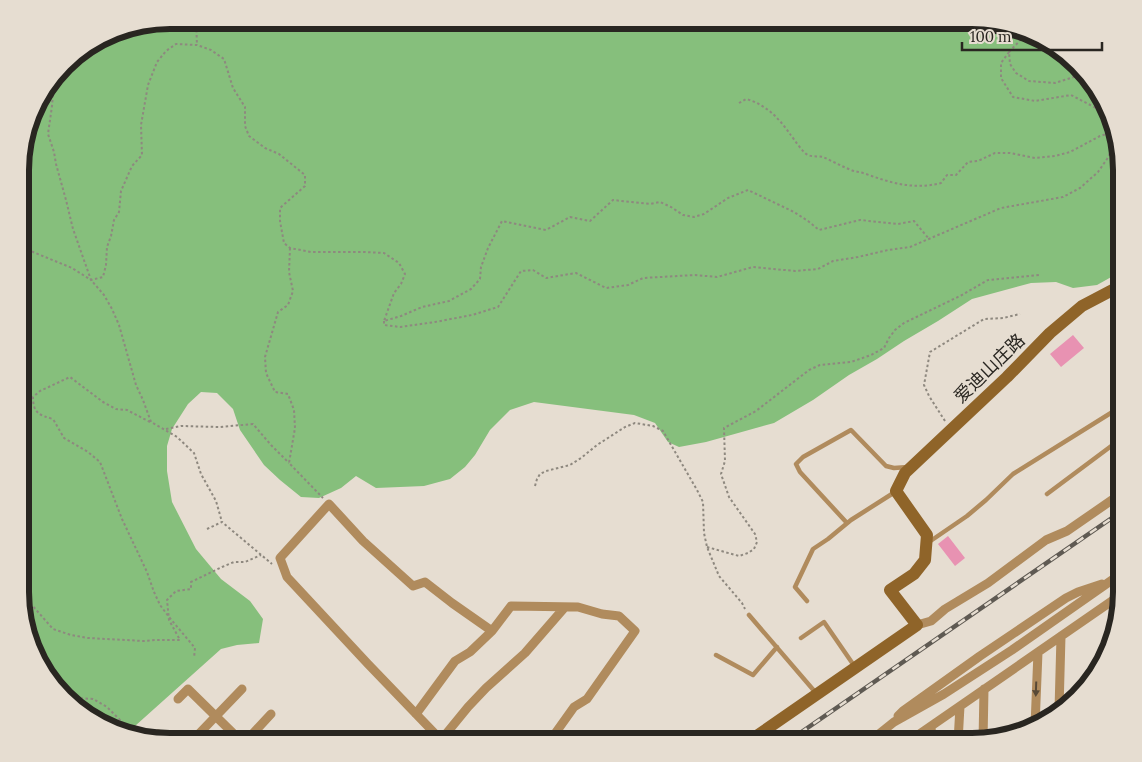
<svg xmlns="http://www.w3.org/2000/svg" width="1142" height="762" font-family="Lora,'Noto Sans SC',serif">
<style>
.forest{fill:#86bf7c}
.building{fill:#e892b2}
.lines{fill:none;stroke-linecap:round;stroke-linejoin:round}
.path{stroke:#8e887f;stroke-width:2;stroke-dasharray:2.5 2.5;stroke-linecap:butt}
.lane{stroke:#b08b5d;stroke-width:4.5}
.street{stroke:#b08b5d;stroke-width:9}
.secondary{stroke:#8f6429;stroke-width:12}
.rail-casing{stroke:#5f5a53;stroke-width:4.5}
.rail{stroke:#e6ddd1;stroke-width:2.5;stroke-dasharray:8;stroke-linecap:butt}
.oneway{fill:#584936}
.labels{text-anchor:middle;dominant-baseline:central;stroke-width:4;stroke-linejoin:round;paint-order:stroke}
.street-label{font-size:18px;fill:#292621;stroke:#e6ddd1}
.rim{fill:none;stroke:#292621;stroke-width:6}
</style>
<rect width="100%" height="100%" fill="#e6ddd1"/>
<path class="forest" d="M170 20H973L1020 28 1056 45 1102 95 1122 160V271L1097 285 1073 288 1056 282 1031 283 972 299 938 321 904 341 877 359 849 375 813 400 774 423 706 442 679 447 668 442 655 423 634 415 534 402 510 410 490 430 475 455 465 467 450 479 424 486 376 488 356 476 341 488 319 498 301 497 280 480 264 465 240 430 233 409 217 393 201 392 188 404 172 429 167 446V471L172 502 196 549 221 579 250 601 263 619 259 643 237 645 221 649 135 726 147 738 122 734 86 717 40 667 21 612V150L36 103 71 57 113 31Z"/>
<path class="building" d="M1073 335 1084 348 1061 367 1050 354Z
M948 536 965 558 955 566 938 544Z"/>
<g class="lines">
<path class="path" d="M196 20 197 45
M1028 32 1009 52 1010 64 1016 73 1029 81 1055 83 1083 74
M1009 52 1001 63V78L1013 97 1035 101 1071 95 1096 108 1110 120
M54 80 52 106 48 134 54 152 56 164 66 200 73 229 91 280 104 295 112 309 119 325 136 385 143 400 151 422 177 437 194 453 201 474 216 501 222 522
M739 103 746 99C765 104 779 118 790 134 794 139 802 152 808 155 812 157 818 156 823 157 832 161 841 166 851 170 856 172 861 172 866 174 891 183 914 190 941 183L947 175H956L968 162 978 161 995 153H1010L1035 158 1055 156 1070 152 1100 136 1113 132
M21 241 33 252 72 268 91 280 103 277 106 265 107 247 111 236 114 220 119 212 121 191 132 166 142 155 141 125 148 85 157 62 166 51 176 44 197 45 211 50 224 59 233 88 245 107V126L249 136 265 148 279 154 305 175V186L280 208V221L284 243 290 248 311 252H363L384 253 399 263 405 274 401 284 394 293 384 321 401 316 422 307 449 301 471 289 480 279 481 267 488 248 502 221 546 230 570 217 590 221 613 200 650 204 660 202 671 207 683 215 694 217 704 214 728 198 748 190 794 212 808 221 819 230 860 220 898 224 914 221 929 239
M290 248 289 272 293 291 288 305 278 312 265 357 266 373 275 392 288 394 294 410 295 428 289 463 323 498
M384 321V325L400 327 435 322 472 315 498 307 521 271 533 270 546 278 576 273 606 288 628 285 643 278 695 275 717 277 753 267 795 271 818 269 833 261 858 257 888 250 910 247 1001 208 1063 197 1080 188 1098 172 1107 159 1116 141
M945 421 929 396 924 385 930 352 984 319 1003 318 1020 314
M150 422 127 410 116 409 103 402 70 377 40 391 33 397C33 413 39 415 53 419L64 438 88 452 100 462 122 519 147 572 154 592 160 605 169 617 195 648 194 658
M166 429 181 426 220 427 253 424 271 445 289 463
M535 486 537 479 540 474 546 471 570 465 581 458 597 445 625 427 635 423 653 426 663 431 697 490 703 502 704 533 707 547 719 576 742 603 745 609
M207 529 222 522 272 564
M707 547 739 556 748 553 754 549 757 542 755 534 729 497 721 474 725 461 724 428 756 411 809 370 820 365 851 362 871 355 884 348 889 338 895 330 904 323 962 295 988 280 1040 275
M21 599 31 604 53 629 71 635 88 638 144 641 155 640H180L169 620 167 600 176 591 191 589V582L222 567 234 562H245L261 555
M71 700 75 698 93 699 107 707 136 736"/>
<path class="lane" d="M1047 494 1122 438
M847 523 800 472 796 464 803 457 851 430 886 466 894 468 908 467
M929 542 967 516 986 500 1013 474 1122 406
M807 601 795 587 813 549 828 539 851 520 895 492
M749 615 816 693
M801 638 824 622 855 667
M716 655 753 675 777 647"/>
<path class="street" d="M917 625 931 621 945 609 988 583 1046 540 1067 531 1122 493
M178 699 188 689 242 742
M1059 710 1061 636
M416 714 455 661 470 652 492 631
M898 716 903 711 980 656 1066 598 1078 592 1102 584
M931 726 932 742
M1035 726 1038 652
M158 734 166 741
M441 740 468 707 486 688 525 653 565 607
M983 741 984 689
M191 742 242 689
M245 742 271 714
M443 742 368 664 287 577 280 558 329 504 363 541 413 586 425 582 452 603 492 631 511 606 578 607 602 614 619 616 635 631 587 699 574 707 549 742
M869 742 894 722 944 694 1012 650 1122 573
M908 742 1122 594
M958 742 960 706"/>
<path class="secondary" d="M748 742 917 625 890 590 914 574 925 560 927 535 896 491 905 473 1007 377 1050 333 1082 306 1122 285"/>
<defs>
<path id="rail" d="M787 742 1122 511"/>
</defs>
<use href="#rail" class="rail-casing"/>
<use href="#rail" class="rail"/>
</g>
<defs><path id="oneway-solid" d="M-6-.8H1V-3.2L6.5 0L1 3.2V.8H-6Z" transform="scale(1.25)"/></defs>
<use class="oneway" href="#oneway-solid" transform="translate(1036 689) rotate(92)"/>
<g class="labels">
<g class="street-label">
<text transform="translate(989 368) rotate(-44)">爱迪山庄路</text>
</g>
</g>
<path d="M0 0H1142V762H0ZM170 29H972A141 141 0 0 1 1113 170V592A141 141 0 0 1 972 733H170A141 141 0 0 1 29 592V170A141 141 0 0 1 170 29Z" fill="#e6ddd1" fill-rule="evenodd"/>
<path class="rim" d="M170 29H972A141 141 0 0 1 1113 170V592A141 141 0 0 1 972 733H170A141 141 0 0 1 29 592V170A141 141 0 0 1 170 29Z"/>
<path d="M962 42v8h140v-8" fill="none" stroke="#292621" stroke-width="2.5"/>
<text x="970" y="42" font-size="15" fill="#292621" stroke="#e6ddd1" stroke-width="4" paint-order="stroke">100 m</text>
</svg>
